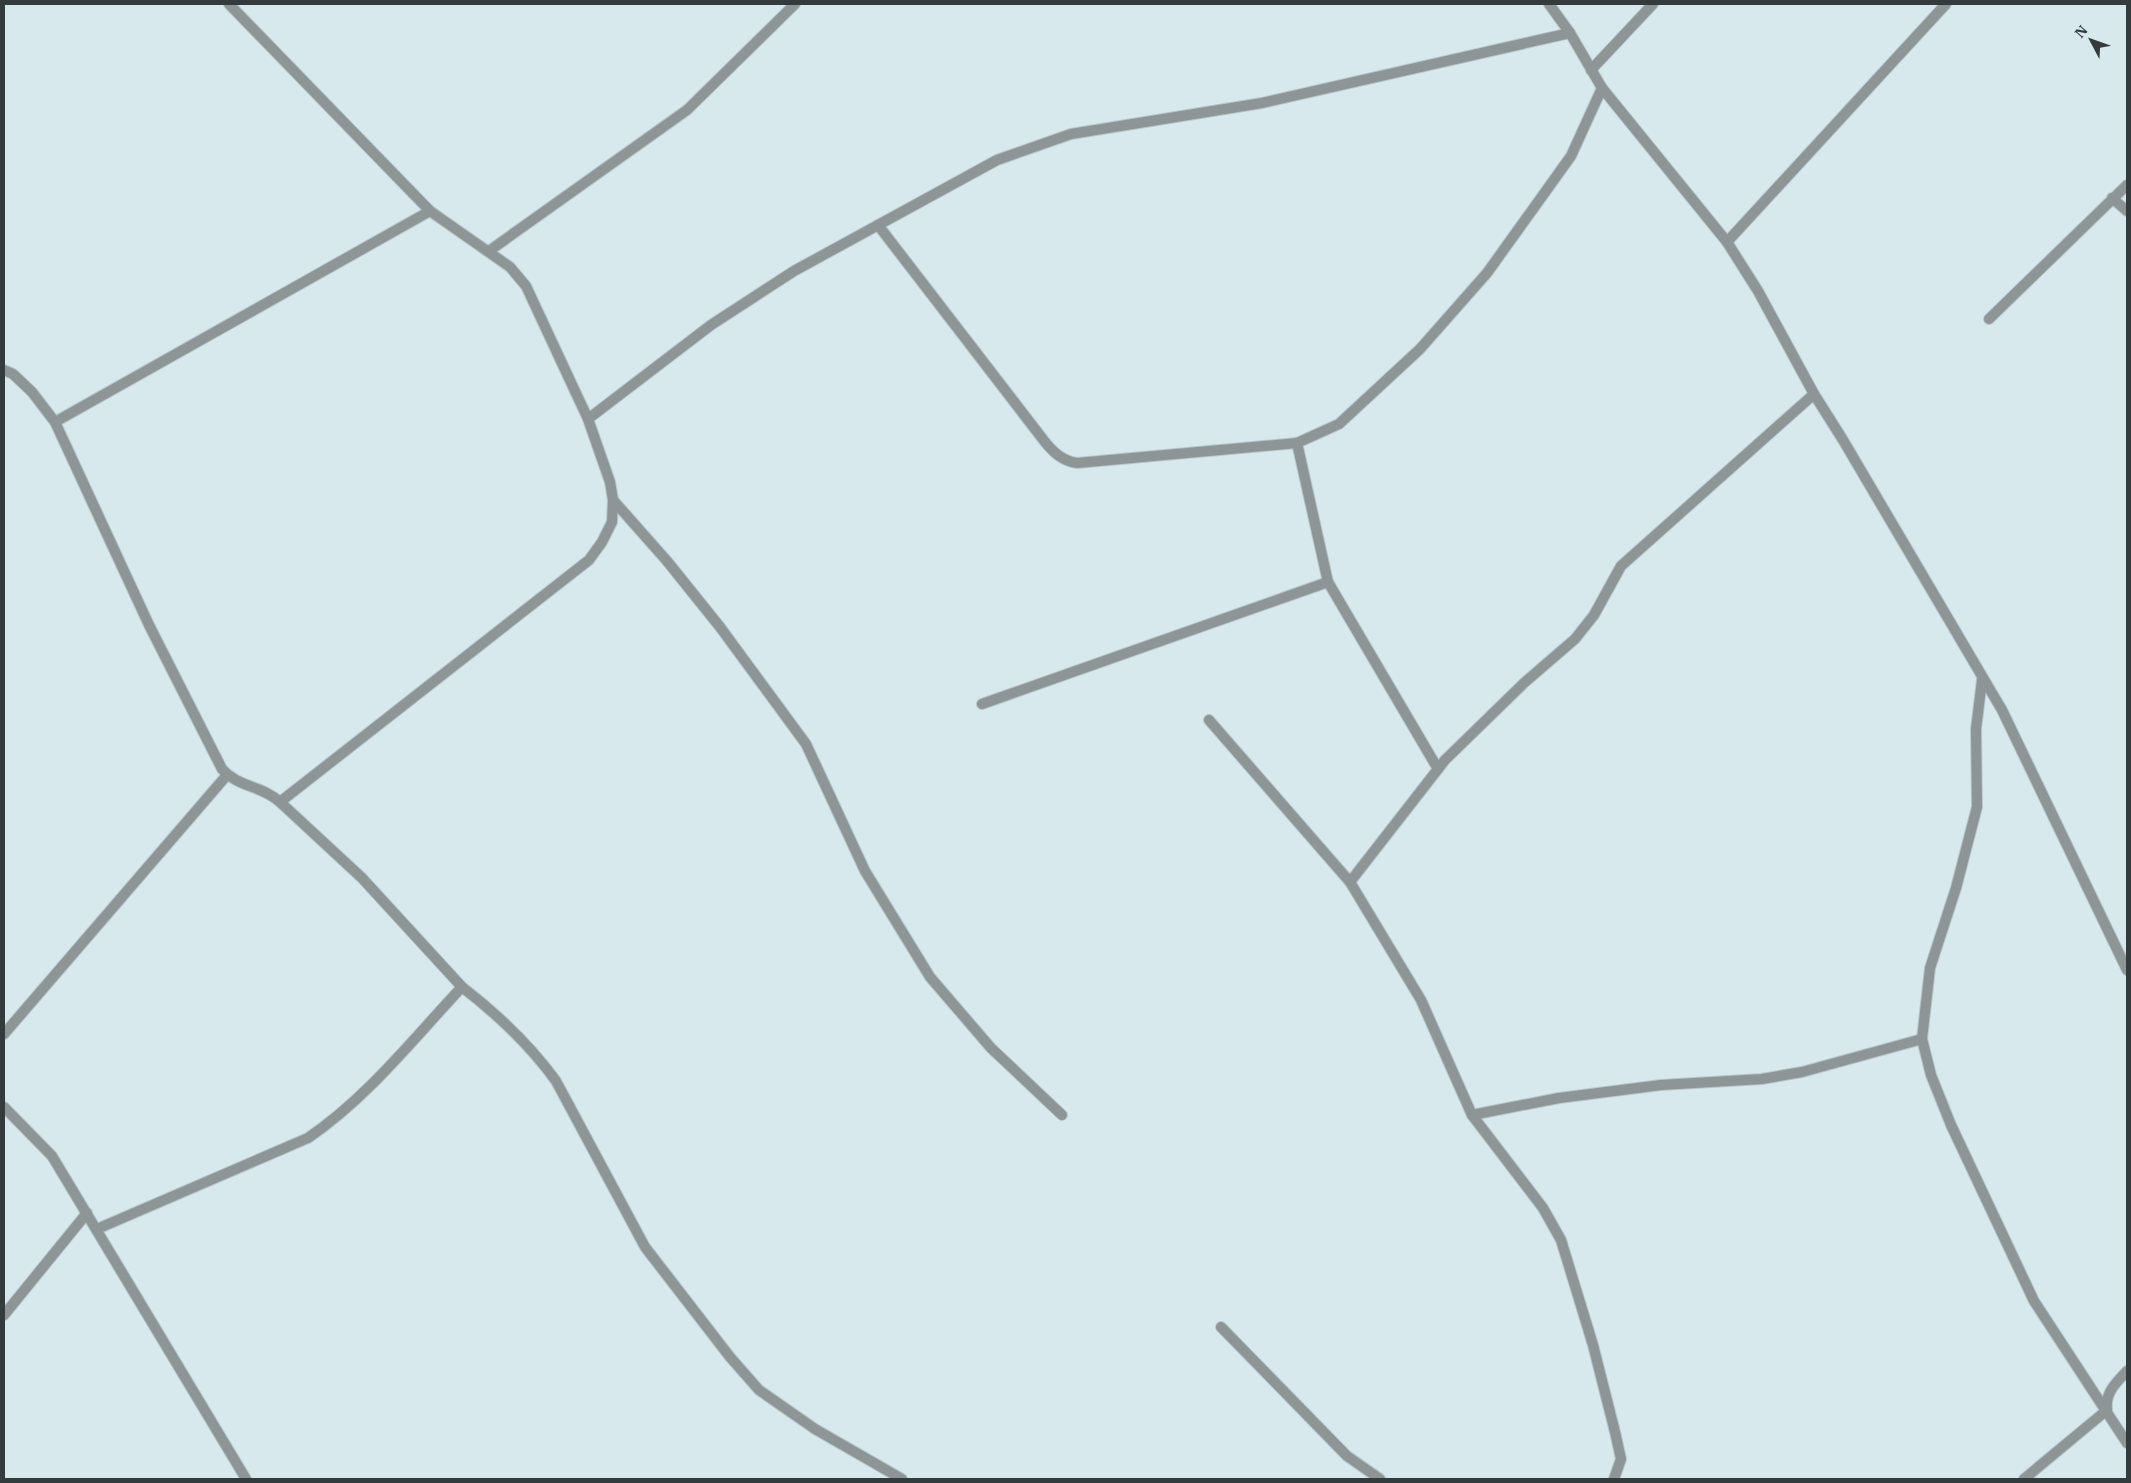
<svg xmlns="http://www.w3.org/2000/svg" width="2131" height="1483" viewBox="0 0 2131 1483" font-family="'IBM Plex Serif',serif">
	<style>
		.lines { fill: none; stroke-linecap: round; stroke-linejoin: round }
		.minor-casing { stroke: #b7c6cb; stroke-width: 12 }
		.minor { stroke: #8e9597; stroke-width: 10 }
	</style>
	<rect width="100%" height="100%" fill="#d8e9ee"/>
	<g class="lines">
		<g class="minor-casing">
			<g id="minor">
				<polyline points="229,4 430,211 510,267 526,286 588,419 610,482 613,500 612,522 602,542 589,560 280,802"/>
				<polyline points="1549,4 1570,33 1602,88 1727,242 1758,291 1814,394 1843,440 2002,710 2127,970"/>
				<polyline points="1591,70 1653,4"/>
				<polyline points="2112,198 2127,211"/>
				<path d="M 878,225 L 1045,442 C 1054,453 1063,461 1077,463 L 1297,443 L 1339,424 L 1420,349 L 1487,273 L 1571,156 L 1602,88"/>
				<polyline points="1727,242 1946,4"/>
				<polyline points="489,251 687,110 795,4"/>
				<polyline points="1989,319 2127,185"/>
				<path d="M 4,370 L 13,374 L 32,392 L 55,422 L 149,625 L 222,769 C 239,788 261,785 280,802 L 362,878 L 462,987 C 497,1014 530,1045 556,1081 L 645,1247 L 730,1357 L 759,1390 L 815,1429 L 902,1479"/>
				<polyline points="588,419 711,325 794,271 997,160 1071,134 1262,103 1570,33"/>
				<polyline points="55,422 430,211"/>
				<polyline points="1297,443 1328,582 1438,769"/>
				<polyline points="613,500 667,561 720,627 806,744 865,871 930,977 991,1048 1062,1115"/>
				<polyline points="1982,680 1976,729 1977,807 1956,888 1930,968 1922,1039 1931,1075 1951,1125 2034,1301 2127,1443"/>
				<polyline points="982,704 1328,582"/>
				<polyline points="1209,720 1350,882 1421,1000 1472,1115 1543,1208 1561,1240 1593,1345 1615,1432 1621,1459 1614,1479"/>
				<polyline points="1350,882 1445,760 1524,683 1575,639 1594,615 1621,566 1814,394"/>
				<polyline points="4,1034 227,775"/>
				<polyline points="4,1107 52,1156 246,1479"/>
				<polyline points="1472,1115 1559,1098 1661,1085 1762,1079 1802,1072 1922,1039"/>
				<path d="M 97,1229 L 308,1138 C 368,1097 413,1039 462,987"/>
				<polyline points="4,1315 87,1213"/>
				<polyline points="1221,1327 1347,1456 1380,1479"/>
				<path d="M 2107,1410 C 2105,1392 2116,1383 2127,1371"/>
				<polyline points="2024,1479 2107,1410"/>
			</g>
		</g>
		<use href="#minor" class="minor"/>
	</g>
	<rect width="2131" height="1483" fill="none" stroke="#343b3d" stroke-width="10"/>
	<g transform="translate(2091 40) rotate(311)" stroke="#d8e9ee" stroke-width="4" paint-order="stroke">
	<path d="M0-4L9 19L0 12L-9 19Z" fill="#343b3d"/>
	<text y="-8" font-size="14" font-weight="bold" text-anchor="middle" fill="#343b3d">N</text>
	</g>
</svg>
